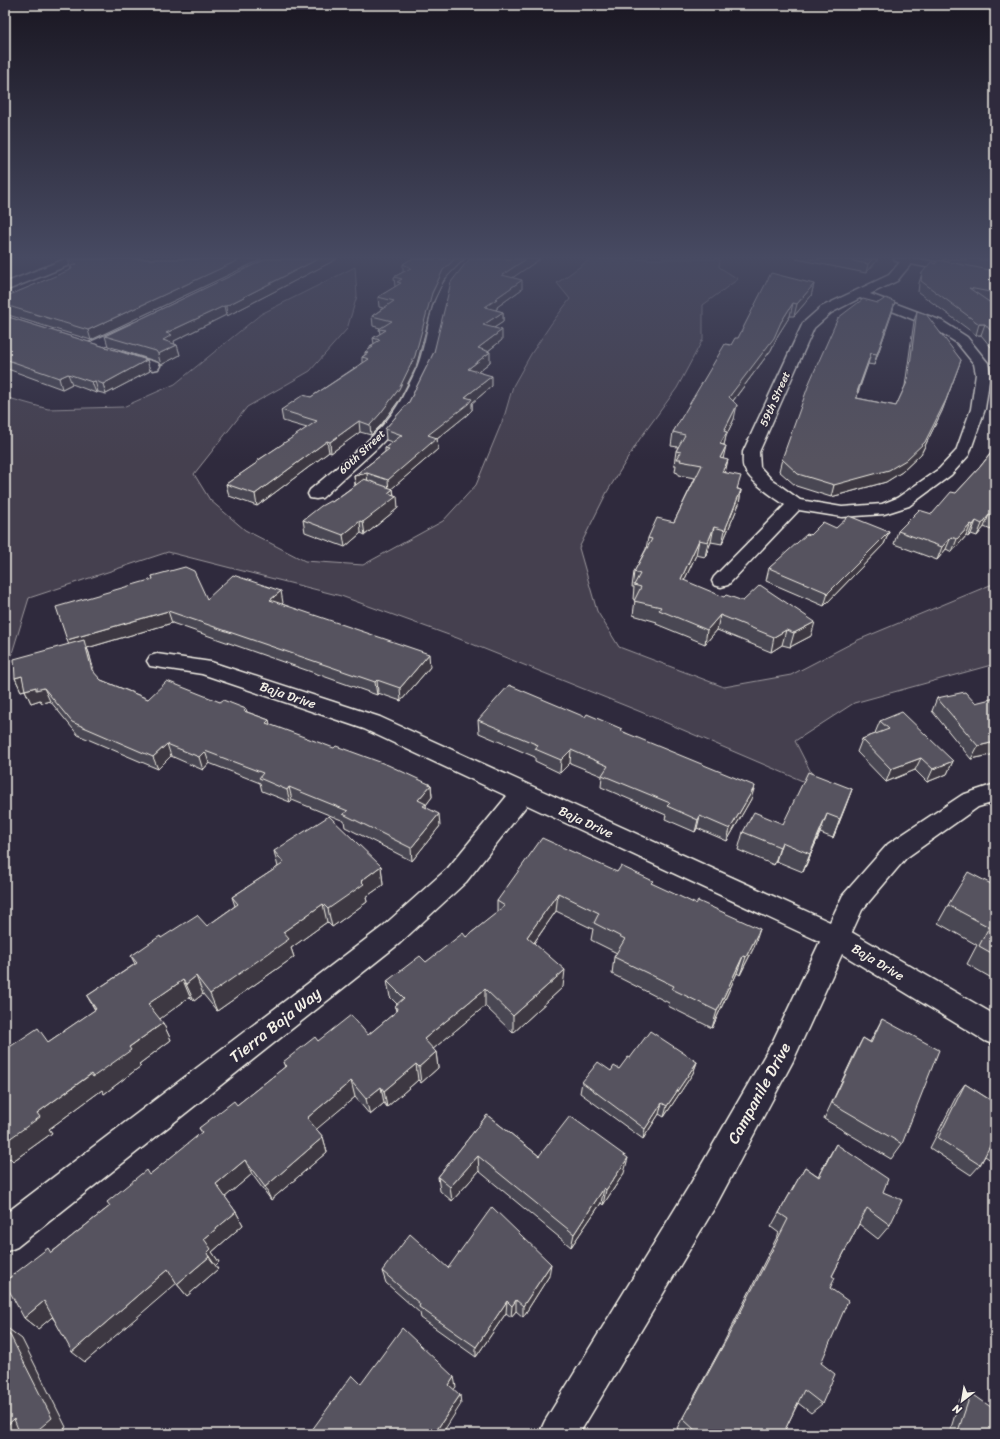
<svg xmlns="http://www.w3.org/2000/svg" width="1000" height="1439" viewBox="0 0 1000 1439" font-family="Sriracha,sans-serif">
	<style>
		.green { fill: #454050; stroke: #9c989c }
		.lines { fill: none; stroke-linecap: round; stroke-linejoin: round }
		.street-casing { stroke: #f4f1e8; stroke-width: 3 }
		.secondary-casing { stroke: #f4f1e8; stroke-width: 3 }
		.primary-casing { stroke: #f4f1e8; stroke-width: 3 }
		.street { fill: #2f2a3d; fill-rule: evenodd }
		.secondary { fill: #2f2a3d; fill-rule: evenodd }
		.primary { fill: #2f2a3d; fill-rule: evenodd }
		.wall { fill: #4a4752; stroke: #f4f1e8 }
		.shaded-wall { fill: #3c3942; stroke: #f4f1e8 }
		.building { fill: #56525f; stroke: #f4f1e8 }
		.labels { text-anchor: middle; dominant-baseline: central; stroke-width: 3.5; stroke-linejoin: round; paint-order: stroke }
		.far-street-label { font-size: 11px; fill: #f4f1e8; stroke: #2f2a3d }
		.street-label { font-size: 13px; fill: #f4f1e8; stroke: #2f2a3d }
		.near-street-label { font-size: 16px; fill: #f4f1e8; stroke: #2f2a3d }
	</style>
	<rect width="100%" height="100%" fill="#2f2a3d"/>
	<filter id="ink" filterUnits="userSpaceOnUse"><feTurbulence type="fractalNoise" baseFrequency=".025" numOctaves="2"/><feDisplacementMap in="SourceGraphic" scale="8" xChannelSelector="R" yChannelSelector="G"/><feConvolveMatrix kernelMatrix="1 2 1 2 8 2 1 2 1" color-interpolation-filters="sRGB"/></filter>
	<g filter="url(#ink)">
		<polygon class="green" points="593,259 720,259 719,267 738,279 703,305 703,339 677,388 639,440 607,492 579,548 597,611 619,647 724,687 791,675 858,640 995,583 995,664 854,703 795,741 819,788 641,712 457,638 341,596 168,552 29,598 5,676 5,397 48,409 123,407 175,384 261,314 355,267 357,296 347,329 310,371 247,407 194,474 210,500 245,530 305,561 363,565 443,521 476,485 504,417 513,386 531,354 551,324 570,299 557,283 589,260"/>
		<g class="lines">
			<g class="street-casing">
				<g id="street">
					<path d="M 466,259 L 479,259 L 464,272 L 450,291 L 446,303 L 433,362 L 409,412 L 398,426 L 378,447 L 322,498 L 316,499 L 310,498 L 308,494 L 310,490 C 341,463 380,437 401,400 C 408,386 417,371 421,356 C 433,315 429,288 466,259 Z"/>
					<path d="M 894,259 L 919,259 L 995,273 L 995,281 L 911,264 L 897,281 L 870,294 L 942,321 L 967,337 L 988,363 L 990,374 L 985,409 L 969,455 L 951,475 L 909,506 L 884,514 L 842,517 L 799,510 L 728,585 L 721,587 L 714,585 L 712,581 L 714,577 L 785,505 C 774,497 749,481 744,468 C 742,464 743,457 743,452 L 803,323 L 821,307 L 889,275 L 900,262 L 896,261 ZM 860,298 L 932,327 L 957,343 L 974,364 L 976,374 L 971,409 L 956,451 L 939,469 L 897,498 L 882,504 L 842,507 L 800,500 L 771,479 L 760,467 L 759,452 L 814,328 L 831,313 Z"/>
					<polygon points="133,323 138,324 140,327 138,330 96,350 86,350 84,347 86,344"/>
					<polygon points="120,352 158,363 160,366 158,369 153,370 115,359 113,356 115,353"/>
					<polygon points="157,654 211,662 380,717 830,922 843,895 888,844 962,795 995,784 995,802 978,807 906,858 862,910 846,945 836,949 527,805 466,882 400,943 17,1247 5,1252 5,1214 382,927 448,868 507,796 364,729 202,674 150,666 147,661 150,656"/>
				</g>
			</g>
			<g class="secondary-casing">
				<polygon id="secondary" points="836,925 846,929 995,1015 995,1045 985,1041 842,954 793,1061 715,1207 579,1434 539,1434 545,1421 691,1183 773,1041 826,929"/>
			</g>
			<g class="primary-casing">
				<polygon id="primary" points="65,259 81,259 79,261 5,291 5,283"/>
			</g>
			<use href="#street" class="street"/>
			<use href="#secondary" class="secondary"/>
			<use href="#primary" class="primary"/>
		</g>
		<g class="wall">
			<polygon points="68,259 262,259 91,340 5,314 5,297 71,270"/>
			<polygon points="266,259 337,259 227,316 226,315 174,341 174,344 177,345 180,355 161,365 158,362 108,346 105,336"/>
			<polygon points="411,259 464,259 444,280 433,303 416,367 400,399 381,425 371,435 360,432 331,453 329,452 257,506 229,496 226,484 257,463 257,461 307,428 283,421 281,410 311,397 362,363 362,357 365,355 365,352 370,349 370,346 374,344 373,338 380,334 379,329 380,328 373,326 372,316 383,308 379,307 378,297 395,287 394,277 403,272 403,264"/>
			<polygon points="470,259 540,259 513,277 522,289 497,307 497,309 496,310 503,312 503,322 494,328 502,340 488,351 490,362 478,372 492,386 472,403 472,410 468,414 437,439 438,449 392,488 393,489 394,495 398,508 365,535 361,533 345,547 305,532 303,520 332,502 355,485 354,476 385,452 385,448 392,442 386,440 385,429 409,402 434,352"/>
			<polygon points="796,259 878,259 866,273"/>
			<polygon points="943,259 995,259 995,305 992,304 995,306 995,350 990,346 981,335 976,335 918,292 919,283 922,273 935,264 943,261"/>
			<polygon points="814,284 811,296 794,316 790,316 778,335 771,350 733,401 734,419 726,436 724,445 723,459 726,473 738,489 741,490 739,504 722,544 711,542 705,557 696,555 684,581 811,636 790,647 782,645 771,652 717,630 705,644 656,624 657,622 633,615 635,600 633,599 634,587 632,587 634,572 646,549 648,538 674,522 695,478 678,475 678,473 675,472 676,465 674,465 676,451 678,447 671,446 673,432 731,345 738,338"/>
			<polygon points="895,302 892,313 874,365 868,364 858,393 857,398 896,406 905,386 914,321 917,311 961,360 942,411 921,454 902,472 886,482 831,497 796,486 779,471 782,459 878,303"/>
			<polygon points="5,316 147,360 150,371 106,394 98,392 96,393 72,384 62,389 5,368"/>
			<polygon points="995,443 995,525 991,530 984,527 977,536 971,534 968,537 966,536 952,552 946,549 937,560 894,544 898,531 932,514 956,493 980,467 993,450 992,450"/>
			<polygon points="836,528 889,532 884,544 824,606 766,581 769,568 810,535"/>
			<polygon points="152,576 207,599 283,603 282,604 430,667 401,701 378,693 377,695 172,623 87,648 89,653 94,673 101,680 148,699 220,702 246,709 247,712 269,720 270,725 431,785 432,797 426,805 426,808 440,826 412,861 345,827 344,821 292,800 290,802 262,791 260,783 209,763 203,770 171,756 158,769 78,735 50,701 42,703 40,700 31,703 25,690 21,691 15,678 69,645 153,579"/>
			<polygon points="937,698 975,703 995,754 971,759 932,711"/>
			<polygon points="585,717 622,731 751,799 727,841 697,828 695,832 665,819 666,815 601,787 602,776 570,763 560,773 535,761 535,757 479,733 478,720"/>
			<polygon points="880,721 953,761 947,774 927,782 915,770 886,782 857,752 862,739 876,734 875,733"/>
			<polygon points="852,789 833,838 820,833 803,872 776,861 774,865 738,850 743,832 783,824"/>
			<polygon points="274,851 381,866 383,885 366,897 367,902 332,927 327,922 291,948 294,957 217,1011 203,994 194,1001 190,997 159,1019 163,1023 171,1040 139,1064 141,1066 104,1094 102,1090 49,1129 52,1133 13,1161 10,1158 5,1162 5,1050 48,1042 95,1010 87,996 135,964 131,956 161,938 207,926 235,906 232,897 278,867"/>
			<polygon points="617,872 652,884 754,947 740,975 737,973 712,1028 668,1006 669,1003 612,974 614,957 617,953 591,940 593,929 556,911 534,943 563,987 513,1033 485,1006 433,1049 436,1052 438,1068 421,1083 418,1080 387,1107 384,1103 370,1115 355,1097 316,1129 323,1137 327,1152 271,1200 252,1174 225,1197 236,1212 243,1225 212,1252 219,1262 215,1266 218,1269 187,1296 176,1283 85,1362 52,1317 38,1329 24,1318 52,1252 202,1133 199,1128 237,1105 285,1067 283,1062 318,1041 368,1035 396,1012 395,1006 397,1004 390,997 387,981 426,962 466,937 497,913 497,901"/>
			<polygon points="995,885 995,980 967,964 977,945 938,923 948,905 994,886"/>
			<polygon points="882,1019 902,1144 891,1159 824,1119 854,1055 863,1038 870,1042"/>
			<polygon points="630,1058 697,1062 693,1073 664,1117 659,1114 643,1139 580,1093 582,1082 611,1071 619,1069"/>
			<polygon points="965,1084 995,1103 995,1163 985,1156 980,1165 971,1175 930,1148 957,1095"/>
			<polygon points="487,1115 539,1156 624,1173 603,1205 601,1203 571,1247 479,1171 452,1201 440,1191 438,1177"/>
			<polygon points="836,1144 883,1192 890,1225 878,1239 859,1224 832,1276 821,1363 822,1404 811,1413 798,1403 783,1434 683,1434 677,1428 723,1344 779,1233 771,1227 805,1167 818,1176"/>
			<polygon points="448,1268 549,1276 523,1317 516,1311 511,1317 506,1313 476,1357 421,1318 420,1313 386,1283 382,1271"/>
			<polygon points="971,1393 995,1434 949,1434 960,1399"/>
		</g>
		<g class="shaded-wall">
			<polygon points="241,259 262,259 91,340 88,330"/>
			<polygon points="318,259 337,259 227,316 226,306"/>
			<polygon points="455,259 464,259 444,280 433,303 416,367 400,399 381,425 371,435 370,425 432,293 443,270"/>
			<polygon points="526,259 540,259 502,285 502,275"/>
			<polygon points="873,259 877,259 876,262 866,273 868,264"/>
			<polygon points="522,280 522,289 497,307 497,309 485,317 485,307 495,299"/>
			<polygon points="814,284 811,296 794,316 797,304"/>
			<polygon points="895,302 892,313 874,365 877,354"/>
			<polygon points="793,303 790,316 778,335 771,350 726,410 729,397 781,322"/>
			<polygon points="224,306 226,315 174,341 175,345 163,340 166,333"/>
			<polygon points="503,312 503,322 483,335 483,325"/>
			<polygon points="979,324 985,324 981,335 976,335"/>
			<polygon points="502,330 502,340 479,358 478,348"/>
			<polygon points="177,345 180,355 161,365 158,354"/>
			<polygon points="490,352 490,362 468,380 468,369"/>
			<polygon points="871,353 868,364 853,404 857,392"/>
			<polygon points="147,360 150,371 106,394 103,384"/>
			<polygon points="961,360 942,411 921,454 902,472 886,482 831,497 834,485"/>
			<polygon points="68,374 72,384 62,389 59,378"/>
			<polygon points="492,376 492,386 472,403 472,410 468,414 437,439 438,449 389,491 388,480 428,435 465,397"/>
			<polygon points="95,381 98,392 96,393 92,382"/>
			<polygon points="737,405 734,419 726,436 724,445 720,444 724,431"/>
			<polygon points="359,421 360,432 331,453 330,442"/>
			<polygon points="327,441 329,452 257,506 255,494"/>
			<polygon points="726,446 723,459 720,458"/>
			<polygon points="728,460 725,473 722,472"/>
			<polygon points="367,473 368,484 356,487 354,476"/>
			<polygon points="393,489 394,498 397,496 398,508 365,535 363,522 388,493"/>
			<polygon points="741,490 739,504 722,544 725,530"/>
			<polygon points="989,515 984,527 977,536 982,524"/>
			<polygon points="360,521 361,533 345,547 343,535"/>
			<polygon points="976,521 971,534 968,537 973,525"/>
			<polygon points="995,521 995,525 991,530"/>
			<polygon points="971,524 966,536 952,552 957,539"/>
			<polygon points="714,527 711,542 705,557 708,542"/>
			<polygon points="889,532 884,544 824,606 828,593"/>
			<polygon points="951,537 946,549 937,560 942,547"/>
			<polygon points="699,540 696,555 678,594 681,579"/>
			<polygon points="281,591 283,603 273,613 270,600"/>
			<polygon points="168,611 172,623 87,648 89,653 97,683 72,653 67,640"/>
			<polygon points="720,615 717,630 705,644 707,630"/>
			<polygon points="815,622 811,636 790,647 794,633"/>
			<polygon points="786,630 782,645 771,652 774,637"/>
			<polygon points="429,654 430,667 401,701 400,688"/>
			<polygon points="22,676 28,689 21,691 15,678"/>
			<polygon points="377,680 378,693 377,695 375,682"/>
			<polygon points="36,687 44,688 50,701 42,703 40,700 31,703 25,690"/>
			<polygon points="269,720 272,733 266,723"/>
			<polygon points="995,742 995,754 971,759 978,746"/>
			<polygon points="167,744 171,756 158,769 153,757"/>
			<polygon points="571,750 570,763 560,773 561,760"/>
			<polygon points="205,751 209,763 203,770 199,757"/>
			<polygon points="921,758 915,770 886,782 891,769"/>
			<polygon points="953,761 947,774 927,782 933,769"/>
			<polygon points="431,785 432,797 426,805 427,816 418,800"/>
			<polygon points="755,786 751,799 727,841 730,829"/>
			<polygon points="289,787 292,800 290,802 287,790"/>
			<polygon points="852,789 845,808 833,838 840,819"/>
			<polygon points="439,814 440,826 412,861 411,848"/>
			<polygon points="827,814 820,833 803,872 810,854"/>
			<polygon points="700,816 697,828 695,832 698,820"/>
			<polygon points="782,842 776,861 774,865 780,847"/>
			<polygon points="381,866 383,885 366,897 367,902 332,927 328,909 361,881"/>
			<polygon points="558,893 556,911 526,954 527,937"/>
			<polygon points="323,904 327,922 291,948 294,957 217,1011 210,994 283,932"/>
			<polygon points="760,929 754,947 740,975 746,957"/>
			<polygon points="743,956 737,973 712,1028 717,1011"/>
			<polygon points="565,970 563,987 513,1033 513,1016"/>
			<polygon points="196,976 203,994 194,1001 186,984"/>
			<polygon points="183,980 190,997 157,1021 148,1004"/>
			<polygon points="485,989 485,1006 426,1055 424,1039"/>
			<polygon points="163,1023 171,1040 139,1064 141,1066 104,1094 102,1090 49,1129 52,1133 13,1161 10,1158 5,1162 5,1142 37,1113"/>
			<polygon points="436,1052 438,1068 421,1083 419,1067"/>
			<polygon points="697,1062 693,1073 664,1117 667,1106"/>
			<polygon points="416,1064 418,1080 387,1107 384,1091"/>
			<polygon points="351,1081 355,1097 312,1133 307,1118"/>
			<polygon points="381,1087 384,1103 370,1115 366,1099"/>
			<polygon points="662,1103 659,1114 643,1139 645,1129"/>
			<polygon points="323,1137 327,1152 271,1200 265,1187"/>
			<polygon points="478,1156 479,1171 452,1201 450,1187"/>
			<polygon points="628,1158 624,1173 603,1205 606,1190"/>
			<polygon points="245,1160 252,1174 224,1198 216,1184"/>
			<polygon points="604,1188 601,1203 571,1247 574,1234"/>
			<polygon points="236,1212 243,1225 212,1252 219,1262 215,1266 207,1253 204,1239"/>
			<polygon points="209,1257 218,1269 187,1296 177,1284"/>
			<polygon points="551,1264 549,1276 523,1317 523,1306"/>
			<polygon points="168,1269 178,1282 85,1362 72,1352"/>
			<polygon points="516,1300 516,1311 511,1317 512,1306"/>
			<polygon points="44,1301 57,1313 38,1329 24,1318"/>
			<polygon points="507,1301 506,1313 476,1357 476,1347"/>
			<polygon points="6,1327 22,1339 66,1427 58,1434 33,1434"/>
			<polygon points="454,1377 456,1387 450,1394 449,1385"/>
			<polygon points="460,1395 461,1404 442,1434 434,1434"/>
			<polygon points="14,1419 23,1434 5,1434 5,1427"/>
		</g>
		<g class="building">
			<polygon points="68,259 241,259 88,330 5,305 5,297 72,269 71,266 77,264 69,261"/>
			<polygon points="266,259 318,259 226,306 224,306 166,333 172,335 163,340 177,345 158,354 156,351 105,336"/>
			<polygon points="411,259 455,259 443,270 432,293 415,356 399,389 380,414 370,425 359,421 330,442 327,441 255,494 226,484 258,462 257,461 317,421 281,410 303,395 311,397 369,359 362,357 368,353 365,352 373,347 370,346 380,340 373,338 386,330 379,329 392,321 372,316 394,301 378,297 401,283 397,282 402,279 394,277 411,268 403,264"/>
			<polygon points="470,259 526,259 502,275 522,280 495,299 497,299 485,307 503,312 483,325 502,330 478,348 490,352 468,369 492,376 465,397 472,399 468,404 428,435 437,438 388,480 367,473 354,476 389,449 385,448 402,435 385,429 409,402 434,352 451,282 465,264"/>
			<polygon points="843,259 873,259 868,264"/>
			<polygon points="986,259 995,259 995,261"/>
			<polygon points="938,260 995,271 995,293 969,288 995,306 995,336 985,324 979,324 921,281 922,273 931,262 935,264"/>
			<polygon points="771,273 814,284 797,304 793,303 781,322 774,338 729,397 737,405 724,431 727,432 720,444 726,446 720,458 728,460 722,472 741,476 737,489 741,490 725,530 714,527 708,542 699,540 681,579 724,597 726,595 743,601 760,585 815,622 794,633 786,630 774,637 720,615 707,630 659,610 661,607 634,601 641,587 634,585 640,574 634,572 652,539 648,538 657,518 674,522 702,465 680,461 681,459 677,459 681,452 676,451 685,435 673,432 725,344 731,345 735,338 738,338"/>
			<polygon points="886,298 895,302 877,354 871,353 857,392 858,393 856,398 896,406 908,380 917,311 926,314 961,360 946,400 925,442 906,460 889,470 834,485 798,474 782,459 810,381 838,318 863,299 878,303"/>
			<polygon points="5,316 147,360 103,384 95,381 92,382 68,374 59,378 5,359"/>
			<polygon points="995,448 995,517 989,515 982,524 976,521 973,525 971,524 957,539 951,537 942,547 898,531 919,510 932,514 951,492 956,493 980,467"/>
			<polygon points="364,479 393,489 388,493 397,496 363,522 360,521 343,535 303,520 321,506 330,501 332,502"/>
			<polygon points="849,516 889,532 828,593 769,568 807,534 810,535 823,522 836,528"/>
			<polygon points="185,567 194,571 207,599 233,575 281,591 270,600 429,654 400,688 377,680 375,682 168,611 67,640 56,607 153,579 152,576"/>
			<polygon points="84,640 92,670 101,680 148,699 167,681 220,702 223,700 246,709 244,711 269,720 266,723 334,748 336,746 388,765 431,785 418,800 426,804 423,806 439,814 411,848 343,814 348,811 289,787 287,790 259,778 263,773 205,751 199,757 167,744 153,757 72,722 44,688 36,690 36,687 25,690 22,676 15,678 14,659"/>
			<polygon points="509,685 585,717 587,714 622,729 621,731 755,786 730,829 700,816 698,820 667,806 670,803 602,775 608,766 571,750 561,760 535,749 538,745 478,720"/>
			<polygon points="965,692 975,703 995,698 995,742 978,746 937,698"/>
			<polygon points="902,712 953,761 933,769 921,758 891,769 862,739 889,729 880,721"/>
			<polygon points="808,772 852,789 840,819 827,814 810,854 782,842 780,847 743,832 754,812 783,824"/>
			<polygon points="329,816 381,866 361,881 364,884 328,909 323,904 283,932 289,939 210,994 196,976 186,984 183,980 148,1004 163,1023 129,1047 131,1050 93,1077 91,1074 37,1113 40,1117 5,1142 5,1050 38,1028 48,1042 96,1009 87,996 137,963 131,956 160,936 161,938 197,915 207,926 238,904 232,897 284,863 274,851"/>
			<polygon points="542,838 617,872 621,866 653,881 651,883 696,904 698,901 760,929 746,957 743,956 717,1011 672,989 674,986 614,957 625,939 594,923 599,913 558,893 527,937 565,970 513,1016 485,989 424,1039 436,1052 419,1067 416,1064 384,1091 381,1087 366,1099 351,1081 307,1118 323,1137 265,1187 245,1160 216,1184 236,1212 204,1239 211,1249 207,1253 209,1257 177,1284 168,1269 72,1352 44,1301 24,1318 5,1283 5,1281 48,1248 51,1253 110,1206 107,1202 146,1170 149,1175 202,1132 199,1128 234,1101 237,1105 286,1066 283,1062 315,1037 318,1041 351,1015 368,1035 398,1010 395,1006 404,998 387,981 420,956 426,962 463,933 466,937 505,906 497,901"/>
			<polygon points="968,872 995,886 995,885 995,955 979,946 989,927 948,905"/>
			<polygon points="882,1019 939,1050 902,1144 832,1103 863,1038 871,1043"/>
			<polygon points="650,1031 697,1062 667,1106 662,1103 645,1129 582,1082 598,1062 611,1071 614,1066 619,1069 628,1057 630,1058"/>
			<polygon points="965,1084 995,1103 995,1146 991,1144 980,1165 938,1138"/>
			<polygon points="487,1115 539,1156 570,1116 628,1158 606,1190 604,1188 574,1234 478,1156 450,1187 438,1177"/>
			<polygon points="836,1144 888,1179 883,1192 902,1200 890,1225 867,1208 832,1276 835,1278 830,1288 848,1301 821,1363 835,1374 822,1404 804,1390 783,1434 694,1434 696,1431 683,1419 730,1333 788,1219 779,1213 805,1167 819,1177"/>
			<polygon points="492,1207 551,1264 523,1306 516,1300 512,1306 507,1301 476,1347 419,1307 420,1304 382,1271 410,1234 448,1268"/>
			<polygon points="6,1327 52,1418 33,1434 20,1434 14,1419 5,1427 5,1328"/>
			<polygon points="402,1328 454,1377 449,1385 460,1395 434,1434 309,1434 352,1375 361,1384"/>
			<polygon points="971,1393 995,1410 995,1434 957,1434"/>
		</g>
	</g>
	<linearGradient id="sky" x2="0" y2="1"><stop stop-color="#1a1722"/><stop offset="0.56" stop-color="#474a62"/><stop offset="1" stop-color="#474a62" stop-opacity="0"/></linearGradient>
	<rect width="1000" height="460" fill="url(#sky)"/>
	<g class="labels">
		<g class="far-street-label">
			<text transform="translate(775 399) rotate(-66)">59th Street</text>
			<text transform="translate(362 452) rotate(-43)">60th Street</text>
		</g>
		<g class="street-label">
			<text transform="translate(288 695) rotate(19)">Baja Drive</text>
			<text transform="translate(586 822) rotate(25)">Baja Drive</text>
			<text transform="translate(878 962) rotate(31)">Baja Drive</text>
		</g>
		<g class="near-street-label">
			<text transform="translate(275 1025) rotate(-38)">Tierra Baja Way</text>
			<text transform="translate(759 1093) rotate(-61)">Campanile Drive</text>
		</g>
	</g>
	<rect width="1000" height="1439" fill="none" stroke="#2f2a3d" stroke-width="20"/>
	<rect x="10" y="10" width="980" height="1419" fill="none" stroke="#f4f1e8" stroke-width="1.5" filter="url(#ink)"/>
	<g transform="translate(962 1401) rotate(211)" stroke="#2f2a3d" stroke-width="3" paint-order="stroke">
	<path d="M0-3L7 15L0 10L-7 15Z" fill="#f4f1e8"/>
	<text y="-6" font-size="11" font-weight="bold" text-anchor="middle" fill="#f4f1e8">N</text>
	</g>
</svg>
